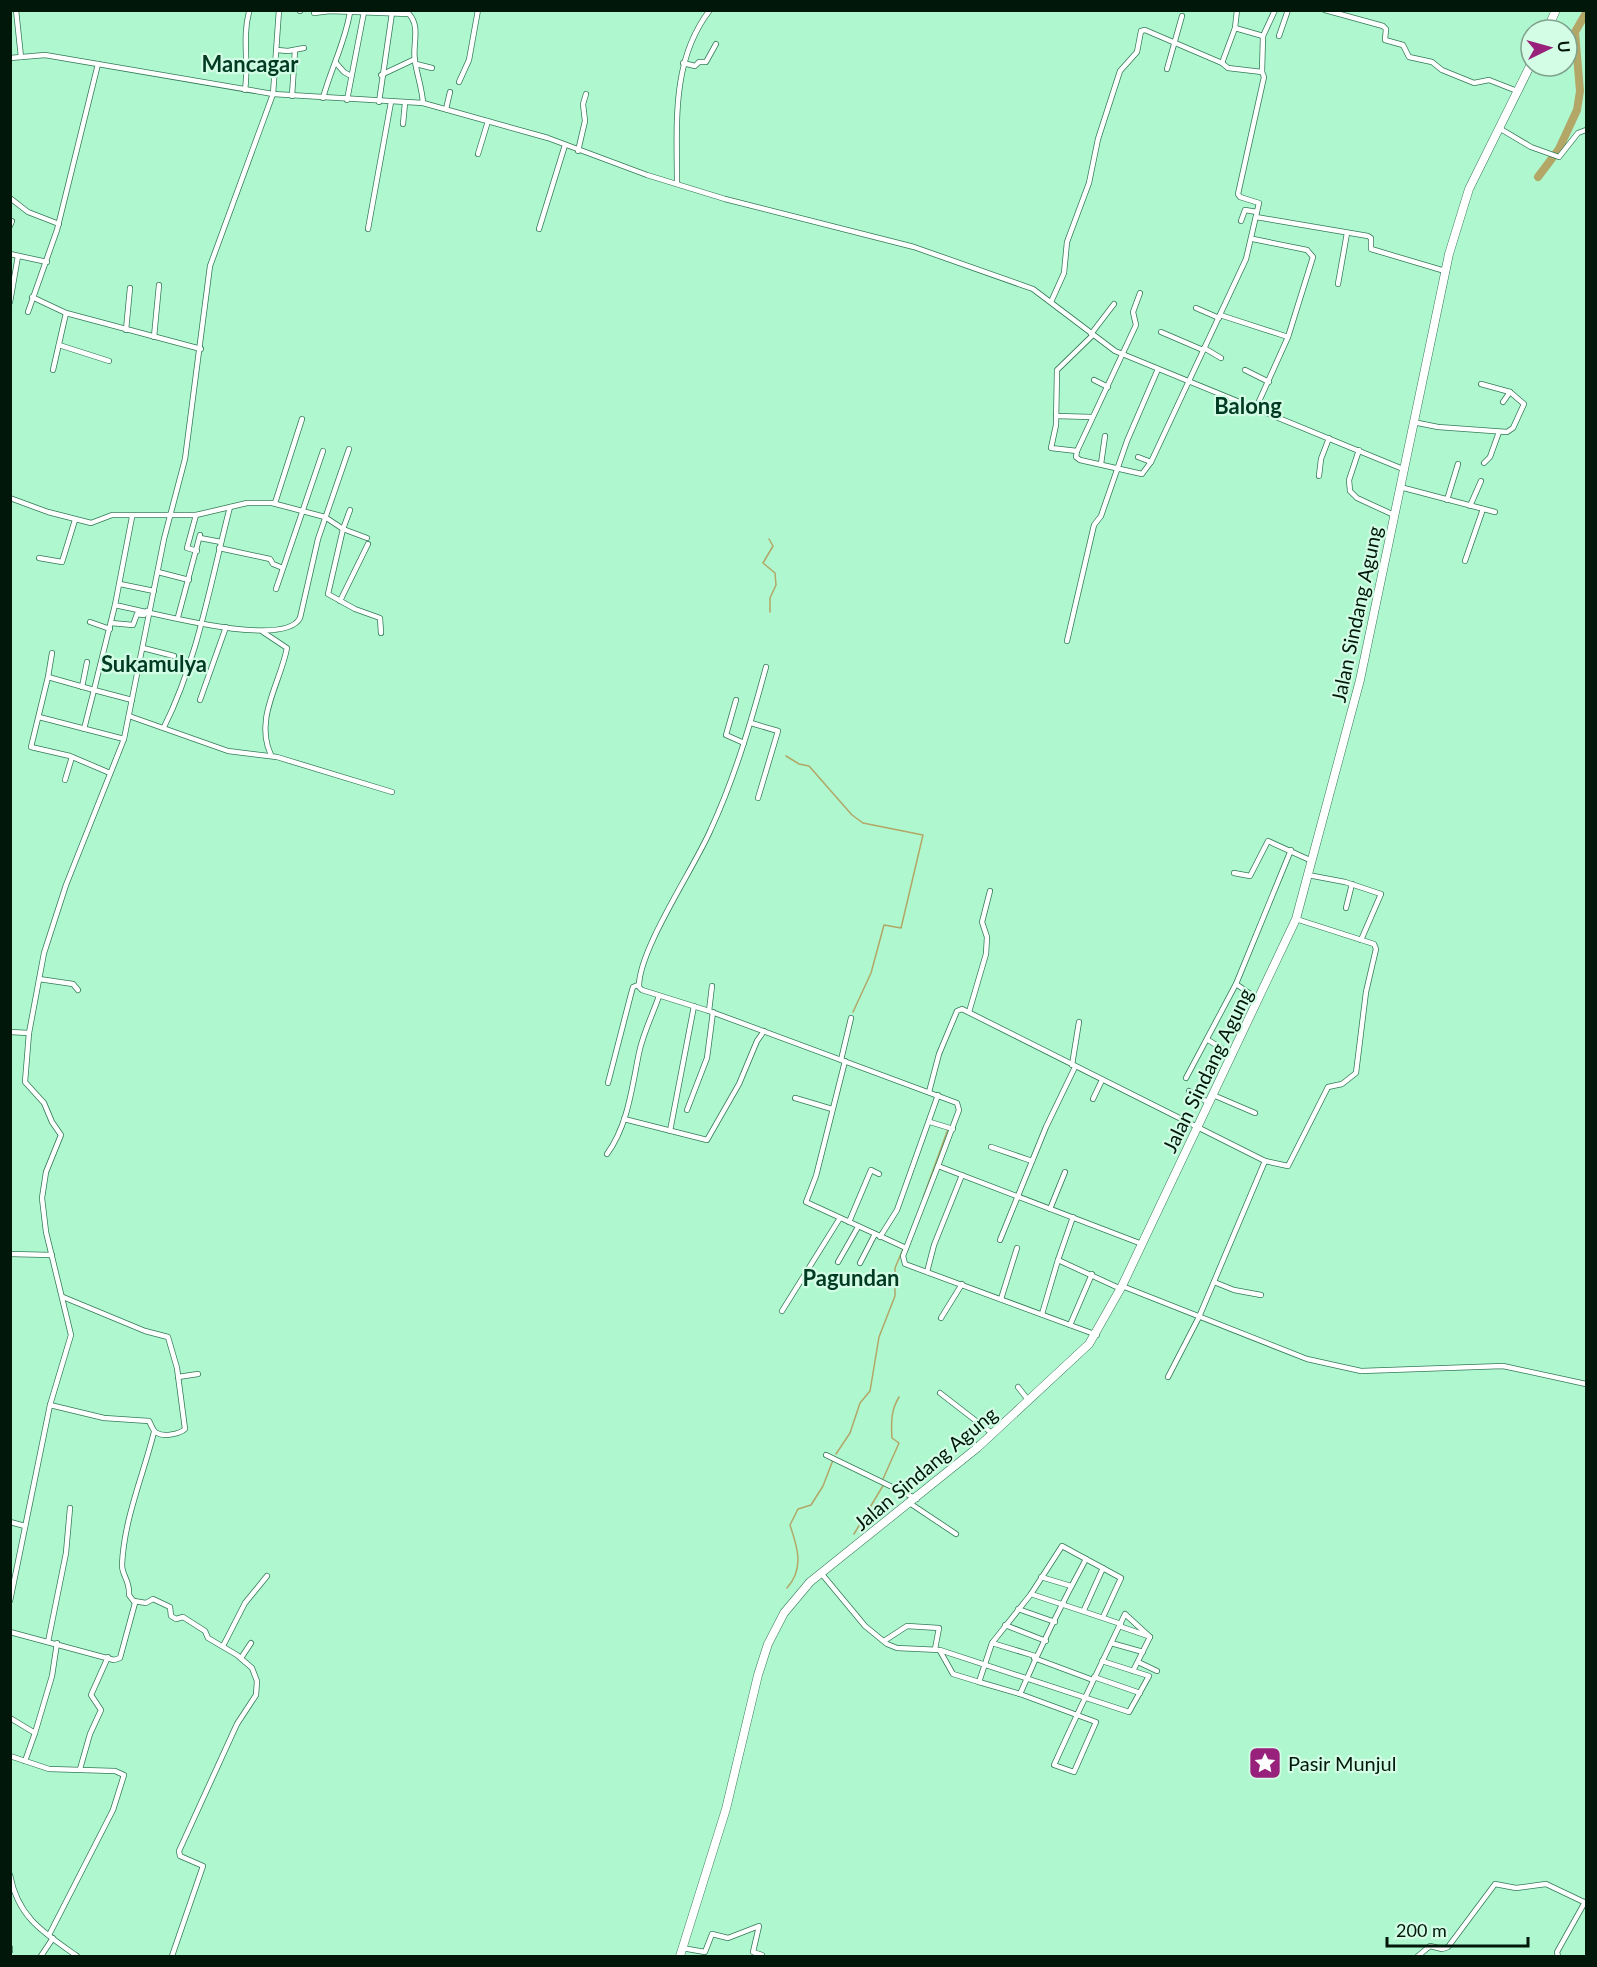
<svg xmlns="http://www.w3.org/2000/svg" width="1597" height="1967" viewBox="0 0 1597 1967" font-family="Lato,sans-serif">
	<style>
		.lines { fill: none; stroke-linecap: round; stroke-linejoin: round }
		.stream { stroke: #b2a767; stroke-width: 1.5 }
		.river { stroke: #b2a767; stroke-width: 8 }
		.minor-casing { stroke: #337a57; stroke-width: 6 }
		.primary-casing { stroke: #337a57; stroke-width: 9 }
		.minor { stroke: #fff; stroke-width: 4.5 }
		.primary { stroke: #fff; stroke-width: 8 }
		.labels { text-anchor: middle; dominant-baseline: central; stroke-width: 4.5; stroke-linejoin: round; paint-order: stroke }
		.street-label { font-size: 20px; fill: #00170a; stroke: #d3fde5 }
		.poi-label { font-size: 20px; fill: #00170a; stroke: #d3fde5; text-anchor: start }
		.quarter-label { font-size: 22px; font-weight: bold; fill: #003a23; stroke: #d3fde5 }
	</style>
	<rect width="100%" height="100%" fill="#aff7cf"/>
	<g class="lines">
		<g class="stream">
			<polyline points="769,539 773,546 763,563 775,573 776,585 770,598 770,612"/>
			<polyline points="786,756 799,764 809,766 852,815 863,823 923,835 901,928 884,925 871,973 853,1012"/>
			<polyline points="923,1198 948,1129"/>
			<polyline points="836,1454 850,1433 860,1403 870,1391 879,1337 895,1296 895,1268 903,1249"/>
			<path d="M 883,1479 L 899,1443 L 892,1438 C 891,1422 891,1410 899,1397"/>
			<polyline points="854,1534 884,1484"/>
			<path d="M 787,1588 C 805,1568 797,1546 790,1525 L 798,1509 L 811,1505 L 823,1486 L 833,1460"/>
		</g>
		<polyline class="river" points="1538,177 1559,149 1577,110 1580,91 1575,32 1586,13"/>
		<g class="minor-casing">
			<g id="minor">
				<polyline points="16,10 21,57"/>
				<polyline points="300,10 300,11"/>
				<polyline points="1325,10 1383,26 1386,29 1385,40 1403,45 1409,57 1432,62 1442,70 1474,83 1489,80 1517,91"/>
				<path d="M 314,13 L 330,11 L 409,14 C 421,27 412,45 415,61 C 417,75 422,88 423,103"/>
				<polyline points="1235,28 1237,10"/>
				<polyline points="1279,36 1288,10"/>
				<polyline points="277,50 288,51 304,48"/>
				<polyline points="10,58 45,55 273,94 423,103 548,138 647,175 725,199 914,247 1033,289 1115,351 1403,469"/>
				<polyline points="336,63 344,72 351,76"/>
				<polyline points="683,63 695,66 699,62 706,62 716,44"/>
				<polyline points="416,64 432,68"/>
				<polyline points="1167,69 1182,16"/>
				<polyline points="1262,72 1263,36"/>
				<polyline points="381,75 415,59"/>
				<polyline points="459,82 469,60 478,10"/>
				<path d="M 245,90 C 249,64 242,38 249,12"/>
				<polyline points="292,96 295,50"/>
				<path d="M 323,98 C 331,68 345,43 350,12"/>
				<polyline points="347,100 364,12"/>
				<polyline points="379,102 392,13"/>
				<polyline points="446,109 450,92"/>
				<polyline points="403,124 405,103"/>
				<polyline points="1499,128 1531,147 1559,157 1578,133 1586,130"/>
				<polyline points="578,151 585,121 583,104 586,94"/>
				<polyline points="478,154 488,121"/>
				<path d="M 677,184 C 677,124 671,60 710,10"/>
				<polyline points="10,198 28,212 59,224"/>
				<polyline points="1256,217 1368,236 1371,238 1371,249 1445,271"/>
				<polyline points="1241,221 1245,210 1257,212"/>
				<polyline points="10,226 12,221"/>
				<polyline points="368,229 391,102"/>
				<polyline points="539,229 565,145"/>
				<polyline points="1253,239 1307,250 1313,257 1288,337 1256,408"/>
				<polyline points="10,254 47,262"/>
				<polyline points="1338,284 1347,233"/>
				<polyline points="32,297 66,313 201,349"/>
				<polyline points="10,302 18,256"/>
				<polyline points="1051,302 1064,273 1067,242 1089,183 1098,139 1120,71 1137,52 1141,31 1145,30 1222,63 1235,28 1263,36 1275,10"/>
				<polyline points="1196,308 1219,318"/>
				<polyline points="28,312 57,230 98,64"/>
				<polyline points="1220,315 1288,337"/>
				<polyline points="126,330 130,288"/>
				<polyline points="1161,332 1203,350"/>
				<polyline points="1091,334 1114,304"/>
				<polyline points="1093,335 1057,370 1056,425 1051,448 1077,451 1136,325 1133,312 1140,293"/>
				<polyline points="154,337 159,285"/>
				<polyline points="59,345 109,361"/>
				<polyline points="1204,348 1221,358"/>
				<polyline points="53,370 66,313"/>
				<polyline points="1245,370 1269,382"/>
				<polyline points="1094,380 1108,387"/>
				<polyline points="1481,384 1510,392 1503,402"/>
				<polyline points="1056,416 1092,417"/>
				<polyline points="1413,422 1438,427 1507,432 1513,428 1524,404 1510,392"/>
				<polyline points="1359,450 1349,480 1350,491 1357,498 1394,515"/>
				<polyline points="1077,451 1076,457 1080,460 1142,474 1151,462 1246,259 1259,203 1240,197 1238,194 1264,77 1262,72 1228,68 1222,63"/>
				<polyline points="1138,457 1151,462"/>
				<polyline points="1484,463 1490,457 1499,432"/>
				<polyline points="1101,464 1105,436"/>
				<polyline points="1319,476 1321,459 1329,438"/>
				<polyline points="1400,487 1495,512"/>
				<polyline points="10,498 48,512 91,523 112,515 196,515 247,503 272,503 325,517 343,529 328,594 355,609 380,618 381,633"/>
				<polyline points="1447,500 1458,464"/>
				<polyline points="275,503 302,419"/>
				<polyline points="1470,506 1481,481"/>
				<polyline points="350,510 343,529 367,538"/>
				<polyline points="196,515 187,548 197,551"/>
				<path d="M 132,517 L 115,605 C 146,611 284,650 300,618 L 318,539 L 349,449"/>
				<polyline points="200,538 221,542"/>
				<polyline points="219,548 270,559 273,564 283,568"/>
				<polyline points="39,558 62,562 75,520"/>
				<polyline points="1465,561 1483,509"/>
				<polyline points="158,572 189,580"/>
				<polyline points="120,584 154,591"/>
				<polyline points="276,589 323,451"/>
				<polyline points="340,601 368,544"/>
				<polyline points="115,605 94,690 132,700"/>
				<polyline points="178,617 200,535"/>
				<polyline points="90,622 110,629"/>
				<polyline points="111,623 133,625 137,614 144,615 147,611"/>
				<path d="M 263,632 L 287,648 C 280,684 254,719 271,755"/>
				<polyline points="1067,641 1094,525 1101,516 1127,441 1158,369"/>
				<polyline points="143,648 174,656"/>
				<path d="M 766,667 C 751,722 735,777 711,829 C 695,867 638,950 639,987 L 642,990 L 709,1011 L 957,1103 L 959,1110 L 938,1166 L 1142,1244"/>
				<polyline points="48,677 52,653"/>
				<polyline points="82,687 87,662"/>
				<polyline points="200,700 226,627"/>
				<polyline points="736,700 726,735 744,743"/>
				<polyline points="129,716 228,751 277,757 392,792"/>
				<polyline points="39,717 124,739"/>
				<polyline points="751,723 778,731 758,798"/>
				<path d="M 164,727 C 198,659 211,580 230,507"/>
				<polyline points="84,729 94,690 48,677 31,747 70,756 110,773"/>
				<polyline points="65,780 72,757"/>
				<polyline points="1234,873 1250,876 1268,841 1312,861"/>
				<polyline points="1308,875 1345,882 1381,894 1361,940"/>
				<polyline points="1346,908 1352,884"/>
				<polyline points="39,979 73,984 78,990"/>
				<polyline points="1259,1000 1236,984 1291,850"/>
				<polyline points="709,1011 712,986"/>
				<polyline points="969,1012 986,954 987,937 982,922 990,891"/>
				<polyline points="10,1032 29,1033"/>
				<polyline points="1208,1040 1233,1055"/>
				<polyline points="841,1060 851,1018"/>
				<polyline points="845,1061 816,1176 806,1202 906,1248"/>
				<polyline points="1072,1065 1079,1022"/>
				<polyline points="1186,1078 1236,984"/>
				<polyline points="608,1083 631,994 633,987 638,985"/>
				<polyline points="1189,1091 1209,1103"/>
				<polyline points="929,1092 939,1054 957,1011 962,1009 1265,1161 1199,1317 1168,1377"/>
				<polyline points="1213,1095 1255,1113"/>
				<polyline points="795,1098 832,1109"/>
				<polyline points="1093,1099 1102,1080"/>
				<polyline points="687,1110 707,1058 713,1012"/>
				<polyline points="624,1119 707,1140 739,1084 757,1041 764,1031"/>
				<polyline points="930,1122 953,1129"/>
				<polyline points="670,1131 694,1006"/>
				<polyline points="991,1147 1032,1161"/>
				<path d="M 607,1154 C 628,1125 632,1087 639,1053 C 643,1033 653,1014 659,996"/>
				<polyline points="1265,1161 1288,1166 1328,1087 1342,1084 1356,1073 1366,992 1376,949 1374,944 1296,919"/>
				<polyline points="938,1166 903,1256 905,1264 1097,1335"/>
				<polyline points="1050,1209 1065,1172"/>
				<polyline points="1073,1217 1058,1260 1121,1289"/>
				<polyline points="849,1222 871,1170 879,1174"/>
				<polyline points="880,1237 897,1210 938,1095"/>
				<polyline points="1000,1240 1046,1127 1075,1067"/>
				<polyline points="10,1254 52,1255"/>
				<polyline points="838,1262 858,1227"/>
				<polyline points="860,1263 875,1234"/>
				<polyline points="927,1272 934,1245 962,1175"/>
				<polyline points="1214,1282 1234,1290 1261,1295"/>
				<polyline points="1122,1286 1307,1359 1361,1371 1503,1366 1586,1384"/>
				<polyline points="1001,1299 1017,1248"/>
				<polyline points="782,1311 840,1218"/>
				<polyline points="1042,1314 1058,1260"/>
				<polyline points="941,1318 962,1284"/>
				<polyline points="1070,1325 1092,1274"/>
				<polyline points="178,1377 198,1374"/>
				<polyline points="1018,1387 1029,1401"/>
				<polyline points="940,1393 993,1434"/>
				<path d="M 50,1405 L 104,1418 L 149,1421 C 151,1424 153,1432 157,1433 C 164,1437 180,1434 185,1429 L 177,1368 L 168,1337 L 145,1331 L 63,1297"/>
				<polyline points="970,1438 977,1448"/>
				<polyline points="826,1455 917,1499"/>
				<polyline points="911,1504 956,1534"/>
				<polyline points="10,1522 25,1526"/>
				<path d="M 1086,1559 C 1062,1603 1040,1648 1020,1694 L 1096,1722 L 1074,1772 L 1054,1765 C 1077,1714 1101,1664 1125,1614 L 1150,1637"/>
				<polyline points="821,1573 865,1626 887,1644 897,1648 940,1650 1129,1712 1149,1676 1102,1661"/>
				<polyline points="1041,1577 1071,1586"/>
				<polyline points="1031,1594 1062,1546 1121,1578 1103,1617"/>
				<polyline points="10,1601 50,1405 71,1335 46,1232 42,1198 46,1172 61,1135 52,1122 44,1103 25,1082 29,1033 44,953 66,885 124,739 164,539 185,459 210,266 273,94 279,10"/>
				<polyline points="134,1601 146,1603 153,1599 170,1607 171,1616 176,1619 183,1617 205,1631 208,1638 237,1655 252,1668 257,1681 256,1695 237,1724 179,1851 180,1856 203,1866 172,1956"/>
				<polyline points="1018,1609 1055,1622"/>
				<polyline points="1084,1610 1103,1568"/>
				<polyline points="1005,1625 1046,1641"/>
				<polyline points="1119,1626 1148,1636"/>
				<path d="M 10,1632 L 114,1660 L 120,1658 L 135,1603 L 129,1595 C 130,1580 122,1576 122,1565 C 124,1519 143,1476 154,1432"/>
				<polyline points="884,1641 907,1626 939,1628 935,1649"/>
				<polyline points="48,1642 66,1553 70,1508"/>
				<polyline points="992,1643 1035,1656"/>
				<polyline points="1111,1643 1143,1652"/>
				<polyline points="223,1646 245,1603 267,1576"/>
				<polyline points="940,1651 953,1674 979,1682"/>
				<polyline points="241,1658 251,1643"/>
				<polyline points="1034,1658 1093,1680"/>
				<polyline points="1138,1662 1157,1671"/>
				<polyline points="1133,1671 1150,1637"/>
				<polyline points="1094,1677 1140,1693"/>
				<polyline points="1020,1694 979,1682 992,1643 1031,1594 1121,1624"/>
				<polyline points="10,1718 35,1733 52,1676 57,1643"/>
				<polyline points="10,1756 49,1769 115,1771 124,1775 113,1810 49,1935"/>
				<polyline points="25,1761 35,1733"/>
				<polyline points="80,1769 90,1734 101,1710 91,1695 108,1657"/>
				<path d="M 10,1875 C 18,1918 44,1933 77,1956"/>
				<polyline points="10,1948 10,1951"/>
				<polyline points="682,1948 705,1952 712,1934 728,1938 759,1926 753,1952 762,1955"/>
				<polyline points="41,1956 53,1938"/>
				<polyline points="1418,1956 1430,1946 1442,1949 1448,1947 1495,1884 1516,1888 1546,1884 1586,1903"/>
				<polyline points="1558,1956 1557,1952 1585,1902"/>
			</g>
		</g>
		<g class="primary-casing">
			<g id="primary">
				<polyline points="1547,30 1556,10"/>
				<polyline points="680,1956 726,1809 758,1675 768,1644 784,1613 810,1582 977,1448 1089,1344 1122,1286 1296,919 1360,680 1449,254 1469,189 1531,64"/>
			</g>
		</g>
		<use href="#minor" class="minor"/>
		<use href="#primary" class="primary"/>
	</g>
	<defs>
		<g id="sight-square" transform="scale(1.725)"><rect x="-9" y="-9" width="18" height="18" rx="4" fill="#98217b" stroke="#d3fde5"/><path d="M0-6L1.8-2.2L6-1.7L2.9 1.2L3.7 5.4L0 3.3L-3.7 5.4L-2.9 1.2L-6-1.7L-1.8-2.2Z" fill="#fff"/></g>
	</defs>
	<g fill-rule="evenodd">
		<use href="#sight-square" x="1265" y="1763"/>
	</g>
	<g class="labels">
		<g class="street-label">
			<text transform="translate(1356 614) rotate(-78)">Jalan Sindang Agung</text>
			<text transform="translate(1207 1070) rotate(-64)">Jalan Sindang Agung</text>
			<text transform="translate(925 1468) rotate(-40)">Jalan Sindang Agung</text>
		</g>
		<g class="poi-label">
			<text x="1288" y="1763">Pasir Munjul</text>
		</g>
		<g class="quarter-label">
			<text x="250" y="63">Mancagar</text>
			<text x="1248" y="405">Balong</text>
			<text x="154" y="663">Sukamulya</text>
			<text x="851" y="1277">Pagundan</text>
		</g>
	</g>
	<rect width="1597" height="1967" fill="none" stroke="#00170a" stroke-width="24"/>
	<g transform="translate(1549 48) rotate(85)"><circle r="28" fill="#d3fde5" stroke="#7fa18d" stroke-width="1.5"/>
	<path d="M0-4.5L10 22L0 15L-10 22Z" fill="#98217b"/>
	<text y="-9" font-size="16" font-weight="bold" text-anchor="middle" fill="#00170a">U</text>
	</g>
	<path d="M1387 1937v9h141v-9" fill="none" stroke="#00170a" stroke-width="3"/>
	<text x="1396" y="1937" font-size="18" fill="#00170a" stroke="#d3fde5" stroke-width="4.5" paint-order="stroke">200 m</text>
</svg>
